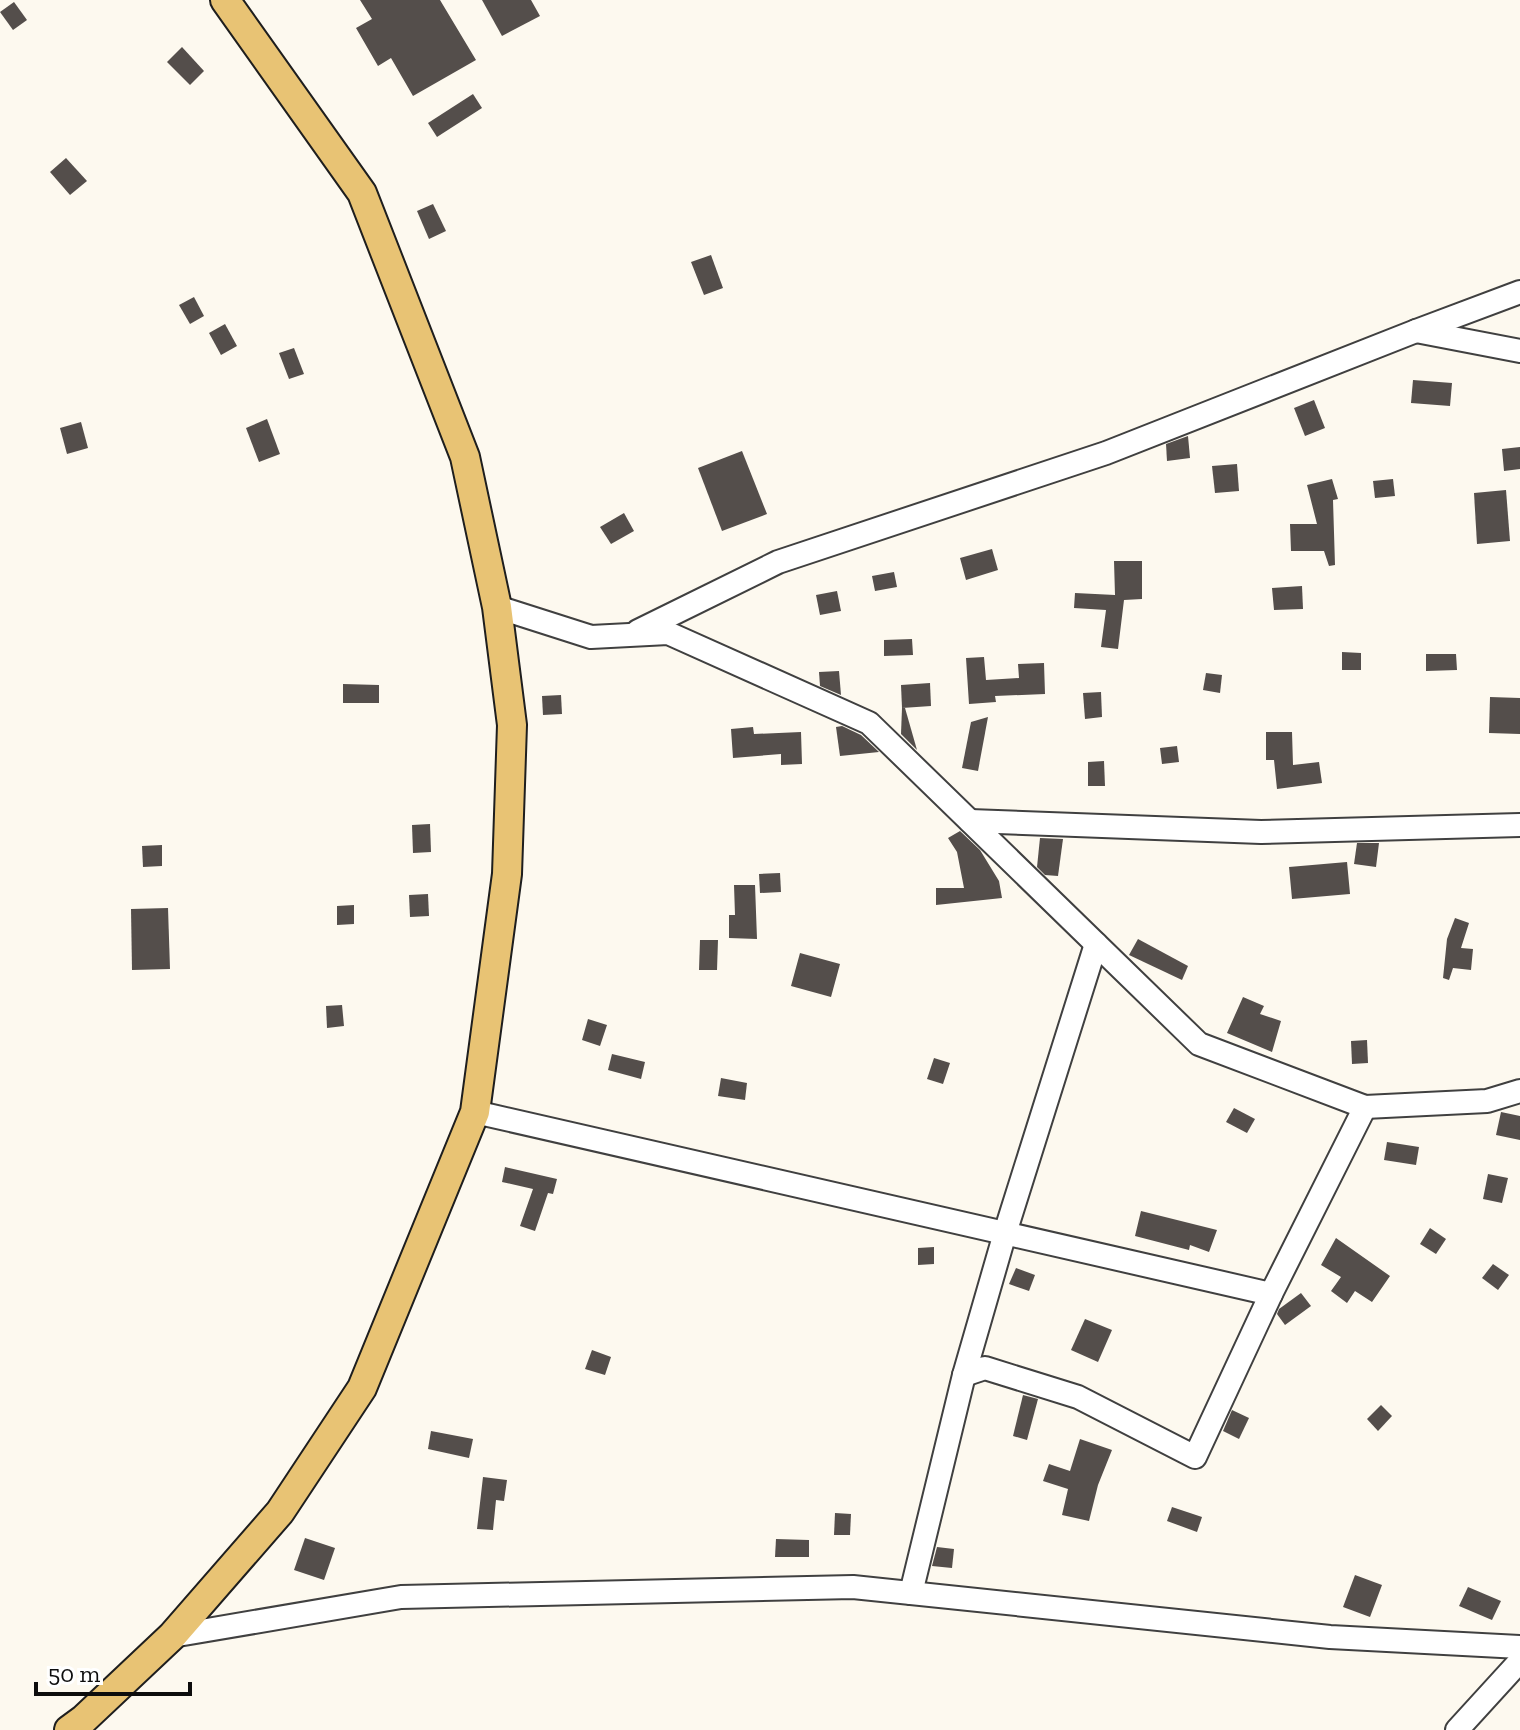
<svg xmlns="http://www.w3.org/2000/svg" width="1520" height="1730" viewBox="0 0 1520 1730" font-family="'Zilla Slab',serif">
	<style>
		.building { fill: #544e4b }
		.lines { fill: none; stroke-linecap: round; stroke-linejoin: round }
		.minor-casing { stroke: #404040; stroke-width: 26 }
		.major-casing { stroke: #1e1e1e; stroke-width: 32 }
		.minor { stroke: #fff; stroke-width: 22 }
		.major { stroke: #e8c374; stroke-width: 28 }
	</style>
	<rect width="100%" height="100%" fill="#fdf9ef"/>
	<g class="building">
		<polygon points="360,0 440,0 476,60 413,96 391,58 378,66 356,28 372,19"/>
		<polygon points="482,0 531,0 540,16 502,36"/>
		<polygon points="14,2 27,20 13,30 0,12"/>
		<polygon points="182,47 204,71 190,85 167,62"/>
		<polygon points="473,94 482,108 437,137 428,123"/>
		<polygon points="66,158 87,181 70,195 50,172"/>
		<polygon points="433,204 446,231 429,239 417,211"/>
		<polygon points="711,255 723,288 704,295 691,262"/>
		<polygon points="194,297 204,316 190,324 179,305"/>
		<polygon points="225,324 237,346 221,355 209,333"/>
		<polygon points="294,348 304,374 289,379 279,353"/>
		<polygon points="1413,380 1452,383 1450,406 1411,403"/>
		<polygon points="1314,400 1325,428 1305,436 1294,408"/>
		<polygon points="267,419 280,454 259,462 246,428"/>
		<polygon points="81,422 88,448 67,454 60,428"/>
		<polygon points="1188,436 1190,458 1167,461 1166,444"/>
		<polygon points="1520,447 1520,469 1504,471 1502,449"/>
		<polygon points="742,451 767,514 722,531 698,468"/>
		<polygon points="1237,464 1239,491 1215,493 1212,466"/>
		<polygon points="1332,479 1338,499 1333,500 1335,565 1329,566 1324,551 1291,551 1290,524 1317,524 1307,485"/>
		<polygon points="1393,479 1395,496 1375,498 1373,481"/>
		<polygon points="1506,490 1510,541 1477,544 1474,493"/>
		<polygon points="624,513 634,531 611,544 600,527"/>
		<polygon points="992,549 998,570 966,580 960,558"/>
		<polygon points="1114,561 1142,561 1142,599 1124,600 1118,649 1101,647 1106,610 1074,608 1075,593 1115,595"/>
		<polygon points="894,572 897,587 875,591 872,576"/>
		<polygon points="1302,586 1303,609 1274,610 1272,588"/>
		<polygon points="837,591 841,611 820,615 816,595"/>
		<polygon points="912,639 913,655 884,656 884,640"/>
		<polygon points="1342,652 1361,653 1361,670 1342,670"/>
		<polygon points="1426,654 1456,654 1457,670 1426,671"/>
		<polygon points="984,657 986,680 1019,678 1018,664 1044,663 1045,694 995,696 996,702 969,704 966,658"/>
		<polygon points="839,671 841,695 820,686 819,672"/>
		<polygon points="1206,673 1222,675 1220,693 1203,690"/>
		<polygon points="930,683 931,706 902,708 901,685"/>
		<polygon points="343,684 379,685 379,703 343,703"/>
		<polygon points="1101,692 1102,717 1085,719 1083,693"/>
		<polygon points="561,695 562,714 543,715 542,696"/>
		<polygon points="1490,697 1520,698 1520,734 1489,733"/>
		<polygon points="902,708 905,708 917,750 901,734"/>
		<polygon points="988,717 978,771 962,768 971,722"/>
		<polygon points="842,726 861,735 879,752 840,756 836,727"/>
		<polygon points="753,727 754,734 801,732 802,764 781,765 781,754 733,758 731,729"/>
		<polygon points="1266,732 1292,732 1293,765 1319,762 1322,783 1277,789 1274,760 1266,760"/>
		<polygon points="1177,746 1179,762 1162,764 1160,748"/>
		<polygon points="1104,761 1105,786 1088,786 1088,762"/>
		<polygon points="430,824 431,852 413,853 412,825"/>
		<polygon points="960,831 980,850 999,881 1002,898 936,905 936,888 964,888 957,852 948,838"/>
		<polygon points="1040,838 1063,839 1058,876 1045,875 1037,867"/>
		<polygon points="1357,843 1379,843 1376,867 1354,864"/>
		<polygon points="162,845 162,866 143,867 142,846"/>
		<polygon points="1347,862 1350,894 1292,899 1289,867"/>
		<polygon points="780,873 781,892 760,893 759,874"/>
		<polygon points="734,885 755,885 757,939 729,938 729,915 735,915"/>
		<polygon points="428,894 429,916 410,917 409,895"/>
		<polygon points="354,905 354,924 337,925 337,906"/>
		<polygon points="168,908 170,969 132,970 131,909"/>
		<polygon points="1455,918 1469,923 1461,948 1473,949 1471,970 1453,968 1449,980 1443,978 1447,939"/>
		<polygon points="1138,939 1188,966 1182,980 1129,955"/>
		<polygon points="700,940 718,940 717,970 699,970"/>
		<polygon points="800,953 840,964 831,997 791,986"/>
		<polygon points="1243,997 1264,1006 1260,1014 1281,1021 1272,1052 1227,1033"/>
		<polygon points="342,1005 344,1026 327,1028 326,1006"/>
		<polygon points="588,1019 607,1025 600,1046 582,1040"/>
		<polygon points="1367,1040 1368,1063 1352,1064 1351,1041"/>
		<polygon points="612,1054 645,1062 641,1079 608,1070"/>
		<polygon points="934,1058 950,1063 943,1084 927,1079"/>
		<polygon points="721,1078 747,1083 745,1100 718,1096"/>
		<polygon points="1234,1108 1255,1119 1247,1133 1226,1122"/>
		<polygon points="1501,1112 1520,1116 1520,1140 1496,1135"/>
		<polygon points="1387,1142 1419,1147 1416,1165 1384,1160"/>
		<polygon points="505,1167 557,1179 553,1194 548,1193 535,1231 520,1226 533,1189 502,1182"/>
		<polygon points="1488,1174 1508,1178 1502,1203 1483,1199"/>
		<polygon points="1141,1211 1217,1230 1209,1252 1190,1245 1189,1250 1135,1236"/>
		<polygon points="1430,1228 1446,1239 1436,1254 1420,1244"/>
		<polygon points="1336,1238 1390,1276 1372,1302 1355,1291 1347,1303 1331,1291 1341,1277 1321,1265"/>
		<polygon points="934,1247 934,1264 918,1265 918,1248"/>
		<polygon points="1493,1264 1509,1275 1498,1290 1482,1278"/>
		<polygon points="1016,1268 1035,1275 1029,1291 1009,1284"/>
		<polygon points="1301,1293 1311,1306 1285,1325 1277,1314 1279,1309"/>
		<polygon points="1085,1319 1112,1330 1098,1362 1071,1350"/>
		<polygon points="592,1350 611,1357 605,1375 585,1369"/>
		<polygon points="1023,1395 1038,1399 1027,1440 1013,1436"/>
		<polygon points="1381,1405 1392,1416 1378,1431 1367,1419"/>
		<polygon points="1232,1410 1249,1418 1239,1439 1223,1431"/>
		<polygon points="431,1431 473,1439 469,1458 428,1449"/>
		<polygon points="1080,1439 1112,1450 1098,1485 1089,1521 1062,1515 1068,1489 1043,1481 1049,1464 1070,1471"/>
		<polygon points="483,1477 507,1480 504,1501 496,1500 493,1530 477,1529"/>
		<polygon points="1172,1507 1202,1517 1197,1532 1167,1521"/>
		<polygon points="835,1513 851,1514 850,1535 834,1535"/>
		<polygon points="305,1538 335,1548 324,1580 294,1570"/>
		<polygon points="776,1539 809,1540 809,1557 775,1557"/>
		<polygon points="937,1547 954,1549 952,1568 932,1566"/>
		<polygon points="1355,1575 1382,1585 1370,1617 1343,1607"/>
		<polygon points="1468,1587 1501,1601 1492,1620 1459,1606"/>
	</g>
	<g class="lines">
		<g class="minor-casing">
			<g id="minor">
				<polyline points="1416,331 1520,351"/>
				<polyline points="497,607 591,637 668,633 869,723 1199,1044 1365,1107 1487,1101 1520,1091"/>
				<polyline points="638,631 778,562 1106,453 1416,331 1520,292"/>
				<polyline points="970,821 1261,832 1520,825"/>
				<polyline points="475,1112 1271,1294"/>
				<polyline points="964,1375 985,1368 1078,1397 1195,1457 1271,1294 1365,1107"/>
				<polyline points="911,1593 964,1375 1005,1233 1096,944"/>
				<polyline points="172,1636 401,1597 853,1587 1330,1637 1520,1647"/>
				<polyline points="1457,1730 1520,1661"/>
			</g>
		</g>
		<g class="major-casing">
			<polyline id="major" points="69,1730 84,1719 172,1636 280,1512 362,1388 475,1112 507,874 512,725 497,607 465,457 362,193 225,0"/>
		</g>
		<use href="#minor" class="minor"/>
		<use href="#major" class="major"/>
	</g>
	<path d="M36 1682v12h154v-12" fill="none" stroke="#0d0d0d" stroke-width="4"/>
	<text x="48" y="1682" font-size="24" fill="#0d0d0d" stroke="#ffffff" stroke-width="6" paint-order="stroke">50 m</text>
</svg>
